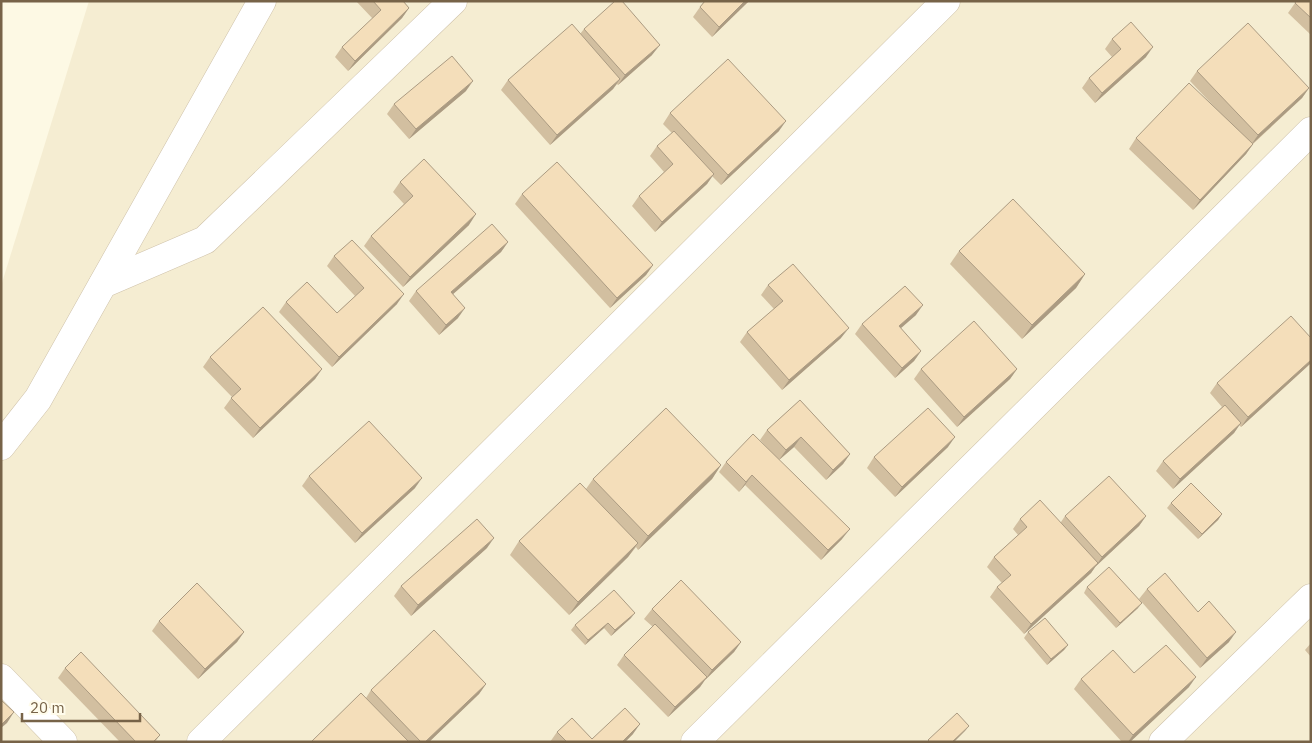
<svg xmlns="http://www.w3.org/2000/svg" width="1312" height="743" viewBox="0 0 1312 743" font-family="'IBM Plex Sans',sans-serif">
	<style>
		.residential { fill: #f5edd2 }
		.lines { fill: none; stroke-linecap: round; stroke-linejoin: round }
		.street-casing { stroke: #cfc2aa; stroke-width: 29 }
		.street { stroke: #fff; stroke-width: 28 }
		.wall { fill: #d2bfa0 }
		.shaded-wall { fill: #ab9b82 }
		.building { fill: #f4deba; stroke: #ab9b82 }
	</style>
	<rect width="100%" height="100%" fill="#fdf9e4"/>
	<polygon class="residential" points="89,1 1311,1 1311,742 1,742 1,286"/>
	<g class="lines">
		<g class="street-casing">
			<g id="street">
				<polyline points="103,284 205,240 453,1"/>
				<polyline points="1,446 38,399 262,1"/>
				<polyline points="1,678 63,742"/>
				<polyline points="201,742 946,1"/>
				<polyline points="695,742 1311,131"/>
				<polyline points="1163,742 1311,598"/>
			</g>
		</g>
		<use href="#street" class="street"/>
	</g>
	<g class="wall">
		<polygon points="356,1 403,1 409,8 402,18 348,71 335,57 342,47 373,19"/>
		<polygon points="705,1 749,1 712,37 693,17 700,7"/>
		<polygon points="1311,1 1311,35 1288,13 1295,3"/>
		<polygon points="584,29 652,55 618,85 617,84 613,89 550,145 501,90 508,80 580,34"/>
		<polygon points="1112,39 1146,57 1095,103 1082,88 1089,78 1112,57 1105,49"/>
		<polygon points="1197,71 1309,88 1302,98 1253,144 1246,154 1193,210 1129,149 1136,138 1221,114 1190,81"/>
		<polygon points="466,91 409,139 387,114 394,104"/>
		<polygon points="670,113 779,131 721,185 712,176 707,184 655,232 632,206 639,196 664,172 650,156 657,146 672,133 663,124"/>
		<polygon points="400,182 469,225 403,287 364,246 371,236 404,204 393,192"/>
		<polygon points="522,194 653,265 646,275 610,308 515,204"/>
		<polygon points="508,242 501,252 453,294 458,318 439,335 409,301 416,291"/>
		<polygon points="959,251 1085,274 1076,288 1022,339 950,264"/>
		<polygon points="334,256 397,304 332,367 279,312 286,302 337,313 355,296 327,266"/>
		<polygon points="768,285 841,338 782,390 740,342 747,332 774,309 761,295"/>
		<polygon points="916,315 900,328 921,351 914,361 895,378 855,334 862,324"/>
		<polygon points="1311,338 1311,363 1241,427 1239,425 1234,433 1173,489 1156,471 1163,461 1222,407 1210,393 1217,383"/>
		<polygon points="210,357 322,369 315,379 253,438 224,408 232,397 203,367"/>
		<polygon points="921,369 1017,369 1010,379 957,427 914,379"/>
		<polygon points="800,400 850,454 843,464 826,480 794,447 779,460 842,539 821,560 745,485 739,492 719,472 726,462 773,454 760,440 767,430"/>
		<polygon points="948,447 895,497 867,468 874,457"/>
		<polygon points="721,465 712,479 638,550 636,547 628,557 569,615 510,555 519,541 586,489 593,479"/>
		<polygon points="309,476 415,488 355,543 302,486"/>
		<polygon points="1171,503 1222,514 1218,520 1198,539 1167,508"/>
		<polygon points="1065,516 1146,516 1139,526 1095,567 1091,573 1024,634 990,597 997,587 1002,583 987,567 994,557 1018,535 1013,529 1020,519 1061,522"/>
		<polygon points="487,548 411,616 394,596 401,586"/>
		<polygon points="1087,587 1138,608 1116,628 1084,593"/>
		<polygon points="1147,589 1198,612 1229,642 1200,668 1139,599"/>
		<polygon points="652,609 741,642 734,652 705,680 700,687 668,717 617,665 624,655 653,627 644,619"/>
		<polygon points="631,618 611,636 604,628 585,645 571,630 575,625"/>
		<polygon points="159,621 244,632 237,642 198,679 152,631"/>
		<polygon points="1028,632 1068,645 1064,650 1047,665 1024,638"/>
		<polygon points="1311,643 1311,657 1305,650"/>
		<polygon points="65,668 160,735 155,742 120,742 58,678"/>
		<polygon points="1134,673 1189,687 1130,742 1122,742 1074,689 1081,679"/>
		<polygon points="486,684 479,694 429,742 311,742 366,698 371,690"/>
		<polygon points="557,732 592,739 633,734 625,742 550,742"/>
	</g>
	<g class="shaded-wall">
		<polygon points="745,1 749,1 712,37 719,27"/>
		<polygon points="409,8 402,18 348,71 355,61"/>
		<polygon points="660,45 652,55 618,85 625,75"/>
		<polygon points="1153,47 1146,57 1095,103 1102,93"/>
		<polygon points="620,79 613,89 550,145 557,135"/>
		<polygon points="473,81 466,91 409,139 416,129"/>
		<polygon points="1309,88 1302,98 1251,145 1258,135"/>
		<polygon points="786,121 779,131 721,185 728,175"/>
		<polygon points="1253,144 1246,154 1193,210 1200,200"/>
		<polygon points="714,174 707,184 655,232 662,222"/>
		<polygon points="476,214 469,225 403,287 410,277"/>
		<polygon points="508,242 501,252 444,302 451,292"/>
		<polygon points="653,265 646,275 610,308 617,298"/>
		<polygon points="1085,274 1076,288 1022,339 1032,325"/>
		<polygon points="404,294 397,304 332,367 339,357"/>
		<polygon points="923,305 916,315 892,336 899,326"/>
		<polygon points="465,308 458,318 439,335 446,325"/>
		<polygon points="849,328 841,338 782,390 789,380"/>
		<polygon points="921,351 914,361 895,378 902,368"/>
		<polygon points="1311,360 1311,363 1241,427 1248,417"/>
		<polygon points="322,369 315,379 253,438 260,428"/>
		<polygon points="1017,369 1010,379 957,427 964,417"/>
		<polygon points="1241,423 1234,433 1173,489 1180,479"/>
		<polygon points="801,437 794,447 779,460 786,450"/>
		<polygon points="955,437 948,447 895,497 902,487"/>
		<polygon points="850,454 843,464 826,480 833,470"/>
		<polygon points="721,465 712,479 638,550 648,536"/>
		<polygon points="752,475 745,485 739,492 746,482"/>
		<polygon points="422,478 415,488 355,543 362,533"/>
		<polygon points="1222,514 1218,520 1198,539 1202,534"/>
		<polygon points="1146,516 1139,526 1095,567 1102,557"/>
		<polygon points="850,529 842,539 821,560 828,550"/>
		<polygon points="494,538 487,548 411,616 418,605"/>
		<polygon points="638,543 628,557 569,615 578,602"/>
		<polygon points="1098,563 1091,573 1024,634 1031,624"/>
		<polygon points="1142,603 1138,608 1116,628 1120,623"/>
		<polygon points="635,613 631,618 611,636 615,630"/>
		<polygon points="608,623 604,628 585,645 588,640"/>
		<polygon points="244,632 237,642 198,679 205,669"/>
		<polygon points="1236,632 1229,642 1200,668 1207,658"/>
		<polygon points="741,642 734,652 705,680 712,670"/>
		<polygon points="1068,645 1064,650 1047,665 1051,659"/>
		<polygon points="707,677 700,687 668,717 675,707"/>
		<polygon points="1196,677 1189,687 1130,742 1128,742 1133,735"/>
		<polygon points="486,684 479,694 429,742 425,742"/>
		<polygon points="14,712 7,723 1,728 1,725"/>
		<polygon points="640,724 633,734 625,742 622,742"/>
		<polygon points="969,726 965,731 954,742 952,742"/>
	</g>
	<g class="building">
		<polygon points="373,1 403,1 409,8 355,61 342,47 381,10"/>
		<polygon points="615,1 622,1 660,45 625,75 584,29"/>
		<polygon points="705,1 745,1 719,27 700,7"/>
		<polygon points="1296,1 1311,1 1311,18 1295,3"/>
		<polygon points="1131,22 1153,47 1102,93 1089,78 1121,49 1112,39"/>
		<polygon points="1248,23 1309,88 1258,135 1197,71"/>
		<polygon points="572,24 620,79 557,135 508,80"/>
		<polygon points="452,56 473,81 416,129 394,104"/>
		<polygon points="728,59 786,121 728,175 670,113"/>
		<polygon points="1189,83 1253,144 1200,200 1136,138"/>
		<polygon points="674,131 714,174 662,222 639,196 673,164 657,146"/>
		<polygon points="424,159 476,214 410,277 371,236 413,196 400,182"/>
		<polygon points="557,162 653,265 617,298 522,194"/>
		<polygon points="1013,199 1085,274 1032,325 959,251"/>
		<polygon points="492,224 508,242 451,292 465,308 446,325 416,291"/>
		<polygon points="352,240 404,294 339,357 286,302 307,282 337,313 364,288 334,256"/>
		<polygon points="793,264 849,328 789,380 747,332 783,301 768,285"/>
		<polygon points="905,286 923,305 899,326 921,351 902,368 862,324"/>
		<polygon points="263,307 322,369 260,428 231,398 241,389 210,357"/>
		<polygon points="1291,316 1311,338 1311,360 1248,417 1217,383"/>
		<polygon points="974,321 1017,369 964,417 921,369"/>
		<polygon points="800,400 850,454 833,470 801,437 786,450 767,430"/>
		<polygon points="1225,405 1241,423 1180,479 1163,461"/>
		<polygon points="666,408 721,465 648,536 593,479"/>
		<polygon points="928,408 955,437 902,487 874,457"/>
		<polygon points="369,421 422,478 362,533 309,476"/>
		<polygon points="753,434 850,529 828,550 752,475 746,482 726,462"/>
		<polygon points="1109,476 1146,516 1102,557 1065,516"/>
		<polygon points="580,483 638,543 578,602 519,541"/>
		<polygon points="1191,483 1222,514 1202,534 1171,503"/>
		<polygon points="1040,500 1098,563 1031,624 997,587 1011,575 994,557 1027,527 1020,519"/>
		<polygon points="477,519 494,538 418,605 401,586"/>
		<polygon points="1109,567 1142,603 1120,623 1087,587"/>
		<polygon points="1165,573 1198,612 1209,601 1236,632 1207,658 1147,589"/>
		<polygon points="681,580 741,642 712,670 652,609"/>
		<polygon points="197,583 244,632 205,669 159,621"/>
		<polygon points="614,590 635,613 615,630 608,623 588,640 575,625"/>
		<polygon points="1045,618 1068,645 1051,659 1028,632"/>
		<polygon points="655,624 707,677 675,707 624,655"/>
		<polygon points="434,630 486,684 425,742 421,742 371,690"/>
		<polygon points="1166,645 1196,677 1133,735 1081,679 1113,650 1134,673"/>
		<polygon points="81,652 160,735 153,742 136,742 65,668"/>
		<polygon points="361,693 409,742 311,742"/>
		<polygon points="1,700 14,712 1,725"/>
		<polygon points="625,708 640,724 622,742 567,742 557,732 572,718 592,739"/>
		<polygon points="957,713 969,726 952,742 930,742 928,740"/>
	</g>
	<rect width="1312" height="743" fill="none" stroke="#776348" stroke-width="5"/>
	<path d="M22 713v8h118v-8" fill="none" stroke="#776348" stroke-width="2.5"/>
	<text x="30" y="713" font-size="15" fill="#776348" stroke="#fffceb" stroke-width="4" paint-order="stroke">20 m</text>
</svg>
